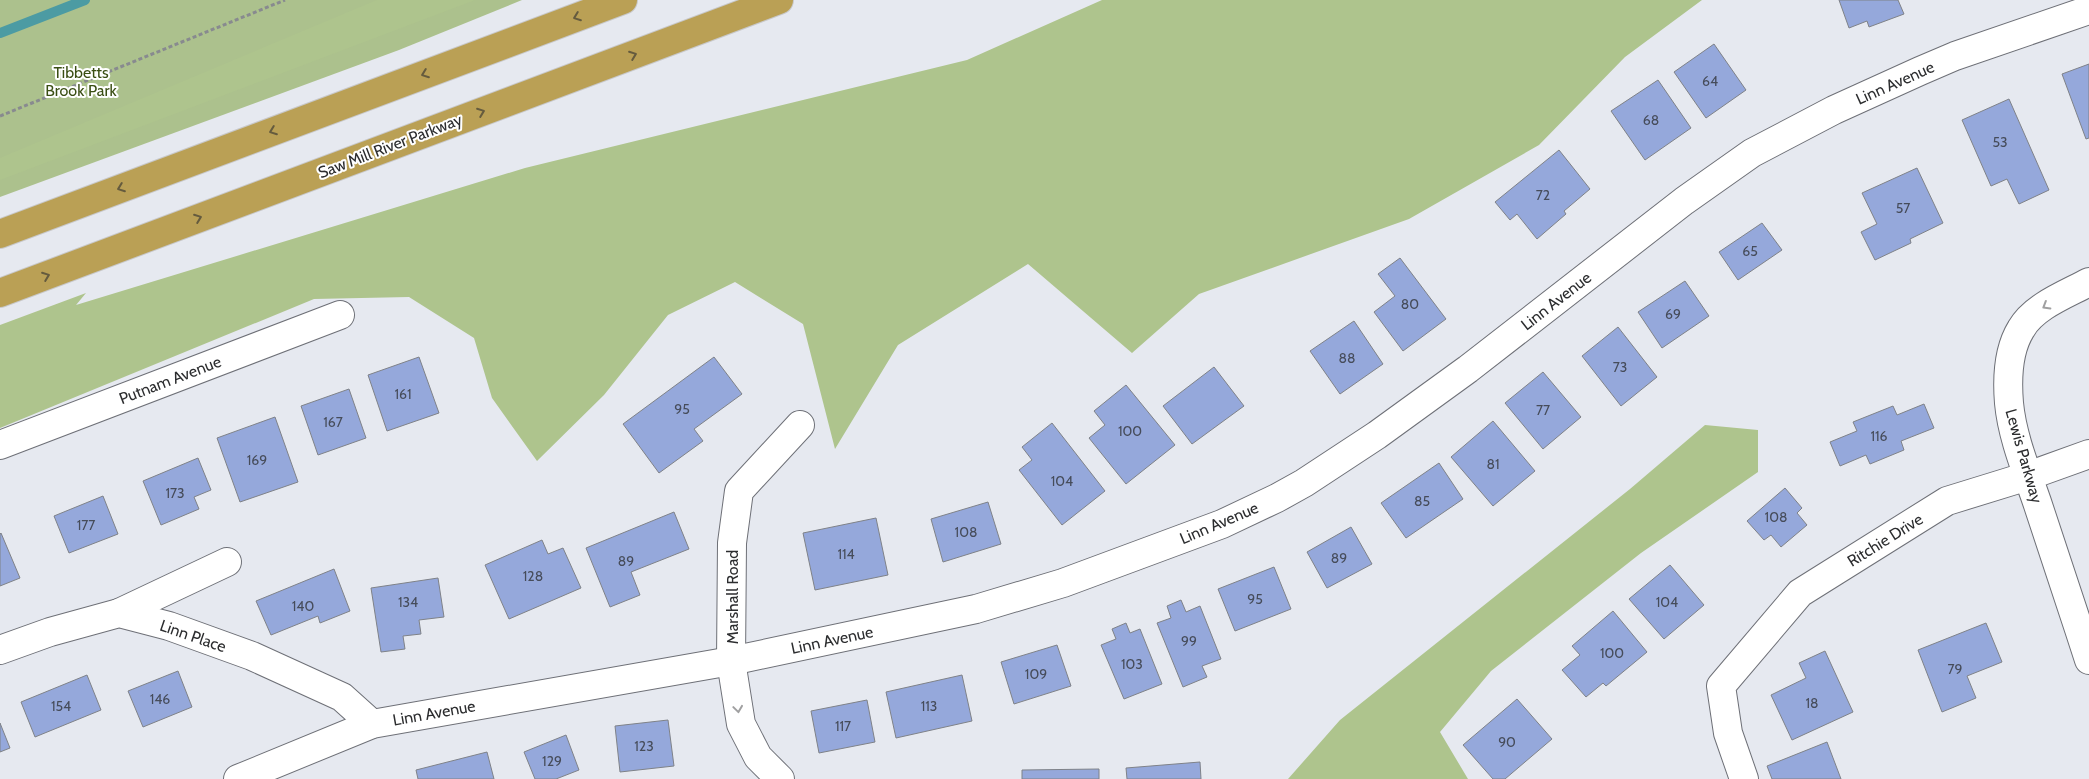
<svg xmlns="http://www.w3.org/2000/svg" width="2089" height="779" viewBox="0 0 2089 779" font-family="Cabin,sans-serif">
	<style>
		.green { fill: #acc18d }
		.forest { fill: #aec48d }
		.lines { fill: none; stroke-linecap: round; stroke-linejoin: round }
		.stream { stroke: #4c9ba3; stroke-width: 10 }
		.building { fill: #95a8db; stroke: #7f8288 }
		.minor-casing { stroke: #6e7077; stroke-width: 30 }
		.highway-casing { stroke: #c8c8c9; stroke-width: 30 }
		.path { stroke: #888a8f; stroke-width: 3; stroke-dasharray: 4 2.5; stroke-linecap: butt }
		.minor { stroke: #fff; stroke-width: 28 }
		.highway { stroke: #baa055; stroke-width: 28 }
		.oneway { stroke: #655b3e }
		.oneway2 { stroke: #a0a0a1 }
		.labels { text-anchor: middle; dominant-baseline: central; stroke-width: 4; stroke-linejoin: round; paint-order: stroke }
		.number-label { font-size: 14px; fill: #464c5a }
		.park-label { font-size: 16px; fill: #3a4e13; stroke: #fff }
		.street-label { font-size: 16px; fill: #2c2d2f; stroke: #fff }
	</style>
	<rect width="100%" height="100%" fill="#e6e9f0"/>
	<polygon class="green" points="0,0 522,0 399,50 0,197"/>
	<g class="forest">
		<polygon points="377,0 475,0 0,180 0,158"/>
		<polygon points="1102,0 1702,0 1625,57 1539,145 1409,219 1199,294 1132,353 1028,264 898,345 835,449 803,324 735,282 668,315 604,395 537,461 492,398 474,338 409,297 314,299 0,428 0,325 86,293 76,305 525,168 967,60"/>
		<polygon points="1705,425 1758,430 1758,472 1641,553 1491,671 1440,732 1468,779 1288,779 1340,720 1630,489"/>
	</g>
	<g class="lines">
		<polyline class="stream" points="0,33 85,0"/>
	</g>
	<g class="building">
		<polygon points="1839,0 1898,0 1904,14 1869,27 1867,21 1849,28"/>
		<polygon points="1714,44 1746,90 1706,118 1674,72"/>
		<polygon points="2089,64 2089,138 2086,139 2062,74"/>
		<polygon points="1658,80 1691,128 1645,160 1611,111"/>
		<polygon points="2009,99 2049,190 2019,204 2007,179 1991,186 1962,120"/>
		<polygon points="1559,150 1590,189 1564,211 1566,214 1537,239 1517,214 1510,220 1495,202"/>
		<polygon points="1917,168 1943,223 1910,239 1911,243 1875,260 1861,232 1877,224 1862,193"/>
		<polygon points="1762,223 1782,250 1738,280 1719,252"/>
		<polygon points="1400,258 1446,319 1403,351 1374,312 1395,296 1378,274"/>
		<polygon points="1685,281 1709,316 1662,348 1638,312"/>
		<polygon points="1354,321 1383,364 1340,394 1310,351"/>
		<polygon points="1618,327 1657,377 1621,406 1582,356"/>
		<polygon points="419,357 439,413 387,431 368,375"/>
		<polygon points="714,357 742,394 694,429 703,441 659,473 623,424"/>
		<polygon points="1214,367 1244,406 1192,444 1163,406"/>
		<polygon points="1543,372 1581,417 1543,449 1505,403"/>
		<polygon points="1126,385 1175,445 1126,484 1089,438 1105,425 1094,411"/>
		<polygon points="349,389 366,438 318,455 301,406"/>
		<polygon points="1924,404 1934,428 1901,441 1904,450 1870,464 1866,455 1840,466 1830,442 1857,431 1853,422 1893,406 1897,415"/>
		<polygon points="275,417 298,482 240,502 217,438"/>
		<polygon points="1493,421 1535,471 1493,506 1451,457"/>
		<polygon points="1052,423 1105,491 1062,525 1019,470 1032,460 1022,447"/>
		<polygon points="198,458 211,490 194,497 199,509 161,525 143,481"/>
		<polygon points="1439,463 1463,499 1406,538 1381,503"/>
		<polygon points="1785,488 1802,508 1797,513 1807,525 1781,547 1771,535 1764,540 1747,521"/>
		<polygon points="103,496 118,534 69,553 54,516"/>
		<polygon points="988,502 1001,544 943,562 931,519"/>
		<polygon points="674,512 689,549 631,572 640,595 610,607 586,548"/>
		<polygon points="876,518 888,575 815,590 803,533"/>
		<polygon points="1351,527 1372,564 1327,588 1307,552"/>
		<polygon points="1,533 20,578 0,586 0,534"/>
		<polygon points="542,540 548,554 563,548 581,588 509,619 485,565"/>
		<polygon points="1670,565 1704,605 1664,639 1629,599"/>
		<polygon points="1274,567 1291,609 1235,631 1218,589"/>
		<polygon points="334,569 350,611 320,623 318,616 271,635 256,601"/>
		<polygon points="438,578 444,617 419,620 421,634 403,636 405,649 381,652 371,588"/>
		<polygon points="1181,600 1186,612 1200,606 1221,659 1202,666 1207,677 1183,687 1157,623 1171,618 1167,606"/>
		<polygon points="1613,611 1647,652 1606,686 1603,683 1586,697 1562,670 1580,655 1572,646"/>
		<polygon points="1126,623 1130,633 1140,629 1162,684 1124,699 1101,645 1116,639 1112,629"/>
		<polygon points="1986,623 2002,662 1967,676 1976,698 1942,712 1918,650"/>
		<polygon points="1057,645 1071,686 1014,704 1001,662"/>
		<polygon points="1825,651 1853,712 1792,740 1771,695 1806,678 1799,663"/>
		<polygon points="178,671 192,707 143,727 128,691"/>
		<polygon points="87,675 101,710 35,737 21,702"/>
		<polygon points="962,675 972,721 896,738 886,692"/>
		<polygon points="1517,699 1552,739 1505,779 1493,779 1463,745"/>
		<polygon points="867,700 875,742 819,753 811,711"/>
		<polygon points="668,720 674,766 620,772 615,726"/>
		<polygon points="0,723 10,748 0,752"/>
		<polygon points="566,735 579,770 556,779 535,779 524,752"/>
		<polygon points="1827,742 1841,779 1772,779 1767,766"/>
		<polygon points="487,752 494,779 418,779 416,770"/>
		<polygon points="1200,762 1201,779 1127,779 1126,768"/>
		<polygon points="1099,769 1099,779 1022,779 1022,770"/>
	</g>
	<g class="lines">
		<g class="minor-casing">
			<g id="minor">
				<path d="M 2089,282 C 2067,294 2034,306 2021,329 C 2008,350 2007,379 2009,403 C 2012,436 2026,470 2037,502 C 2054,554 2072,607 2089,660"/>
				<polyline points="0,445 340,315"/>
				<polyline points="119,613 227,562"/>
				<polyline points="0,650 50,632 119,613 169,626 252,656 342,697 372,724"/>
				<polyline points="238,779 372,724 731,661 976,609 1063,583 1222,524 1277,498 1304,483 1377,435 1468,369 1684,201 1752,153 1834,110 1920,71 1955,56 2089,10"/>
				<polyline points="780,779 758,757 741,724 731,661 732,543 739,491 800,425"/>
				<polyline points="1744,779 1728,733 1721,686 1800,593 1947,501 2028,476 2089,454"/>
			</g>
		</g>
		<g class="highway-casing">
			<g id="highway">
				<polyline points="0,234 623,0"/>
				<polyline points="0,293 779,0"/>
			</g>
		</g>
		<polyline class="path" points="0,116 285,0"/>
		<use href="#minor" class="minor"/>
		<use href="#highway" class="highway"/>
	</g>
	<defs><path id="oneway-chevron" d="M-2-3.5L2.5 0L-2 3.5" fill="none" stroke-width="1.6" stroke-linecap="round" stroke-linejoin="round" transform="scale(1.25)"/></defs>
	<g class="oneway">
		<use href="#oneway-chevron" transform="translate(577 17) rotate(159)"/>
		<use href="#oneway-chevron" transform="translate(633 55) rotate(-21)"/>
		<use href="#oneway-chevron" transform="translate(425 74) rotate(159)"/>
		<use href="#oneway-chevron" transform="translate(481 112) rotate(-21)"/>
		<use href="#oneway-chevron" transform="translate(273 131) rotate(159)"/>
		<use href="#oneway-chevron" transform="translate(121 188) rotate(159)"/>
		<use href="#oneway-chevron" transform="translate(198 218) rotate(-21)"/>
		<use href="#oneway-chevron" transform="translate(46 276) rotate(-21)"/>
	</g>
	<g class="oneway2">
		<use href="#oneway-chevron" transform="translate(2046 306) rotate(149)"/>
		<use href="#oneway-chevron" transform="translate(738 709) rotate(82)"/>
	</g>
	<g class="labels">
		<g class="number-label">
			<text x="1710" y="81">64</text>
			<text x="1651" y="120">68</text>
			<text x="2000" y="142">53</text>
			<text x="1543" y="195">72</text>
			<text x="1903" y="208">57</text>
			<text x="1750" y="251">65</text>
			<text x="1410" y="304">80</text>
			<text x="1673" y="314">69</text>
			<text x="1347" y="358">88</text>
			<text x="1620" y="367">73</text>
			<text x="403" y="394">161</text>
			<text x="682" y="409">95</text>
			<text x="1543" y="410">77</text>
			<text x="333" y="422">167</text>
			<text x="1130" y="431">100</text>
			<text x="1879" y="436">116</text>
			<text x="257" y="460">169</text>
			<text x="1493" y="464">81</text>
			<text x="1062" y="481">104</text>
			<text x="175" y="493">173</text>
			<text x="1422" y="501">85</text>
			<text x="1776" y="517">108</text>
			<text x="86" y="525">177</text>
			<text x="966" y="532">108</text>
			<text x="846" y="554">114</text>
			<text x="1339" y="558">89</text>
			<text x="626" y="561">89</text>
			<text x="533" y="576">128</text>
			<text x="1255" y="599">95</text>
			<text x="408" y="602">134</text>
			<text x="1667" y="602">104</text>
			<text x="303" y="606">140</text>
			<text x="1189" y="641">99</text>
			<text x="1612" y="653">100</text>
			<text x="1132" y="664">103</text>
			<text x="1955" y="669">79</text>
			<text x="1036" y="674">109</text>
			<text x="160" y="699">146</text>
			<text x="1812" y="703">18</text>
			<text x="61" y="706">154</text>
			<text x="929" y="706">113</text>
			<text x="843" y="726">117</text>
			<text x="1507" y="742">90</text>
			<text x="644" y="746">123</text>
			<text x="552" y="761">129</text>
		</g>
		<g class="park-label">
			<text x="81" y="72">Tibbetts<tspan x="81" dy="18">Brook Park</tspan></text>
		</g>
		<g class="street-label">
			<text transform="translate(1895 83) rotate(-24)">Linn Avenue</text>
			<text transform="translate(390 146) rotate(-21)">Saw Mill River Parkway</text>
			<text transform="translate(1556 301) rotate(-38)">Linn Avenue</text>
			<text transform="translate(170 380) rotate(-21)">Putnam Avenue</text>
			<text transform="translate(2024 456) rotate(74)">Lewis Parkway</text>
			<text transform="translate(1219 523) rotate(-23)">Linn Avenue</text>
			<text transform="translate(1885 540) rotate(-32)">Ritchie Drive</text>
			<text transform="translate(732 597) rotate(-90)">Marshall Road</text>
			<text transform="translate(193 636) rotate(19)">Linn Place</text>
			<text transform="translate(832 640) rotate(-12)">Linn Avenue</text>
			<text transform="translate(434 713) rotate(-10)">Linn Avenue</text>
		</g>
	</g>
</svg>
